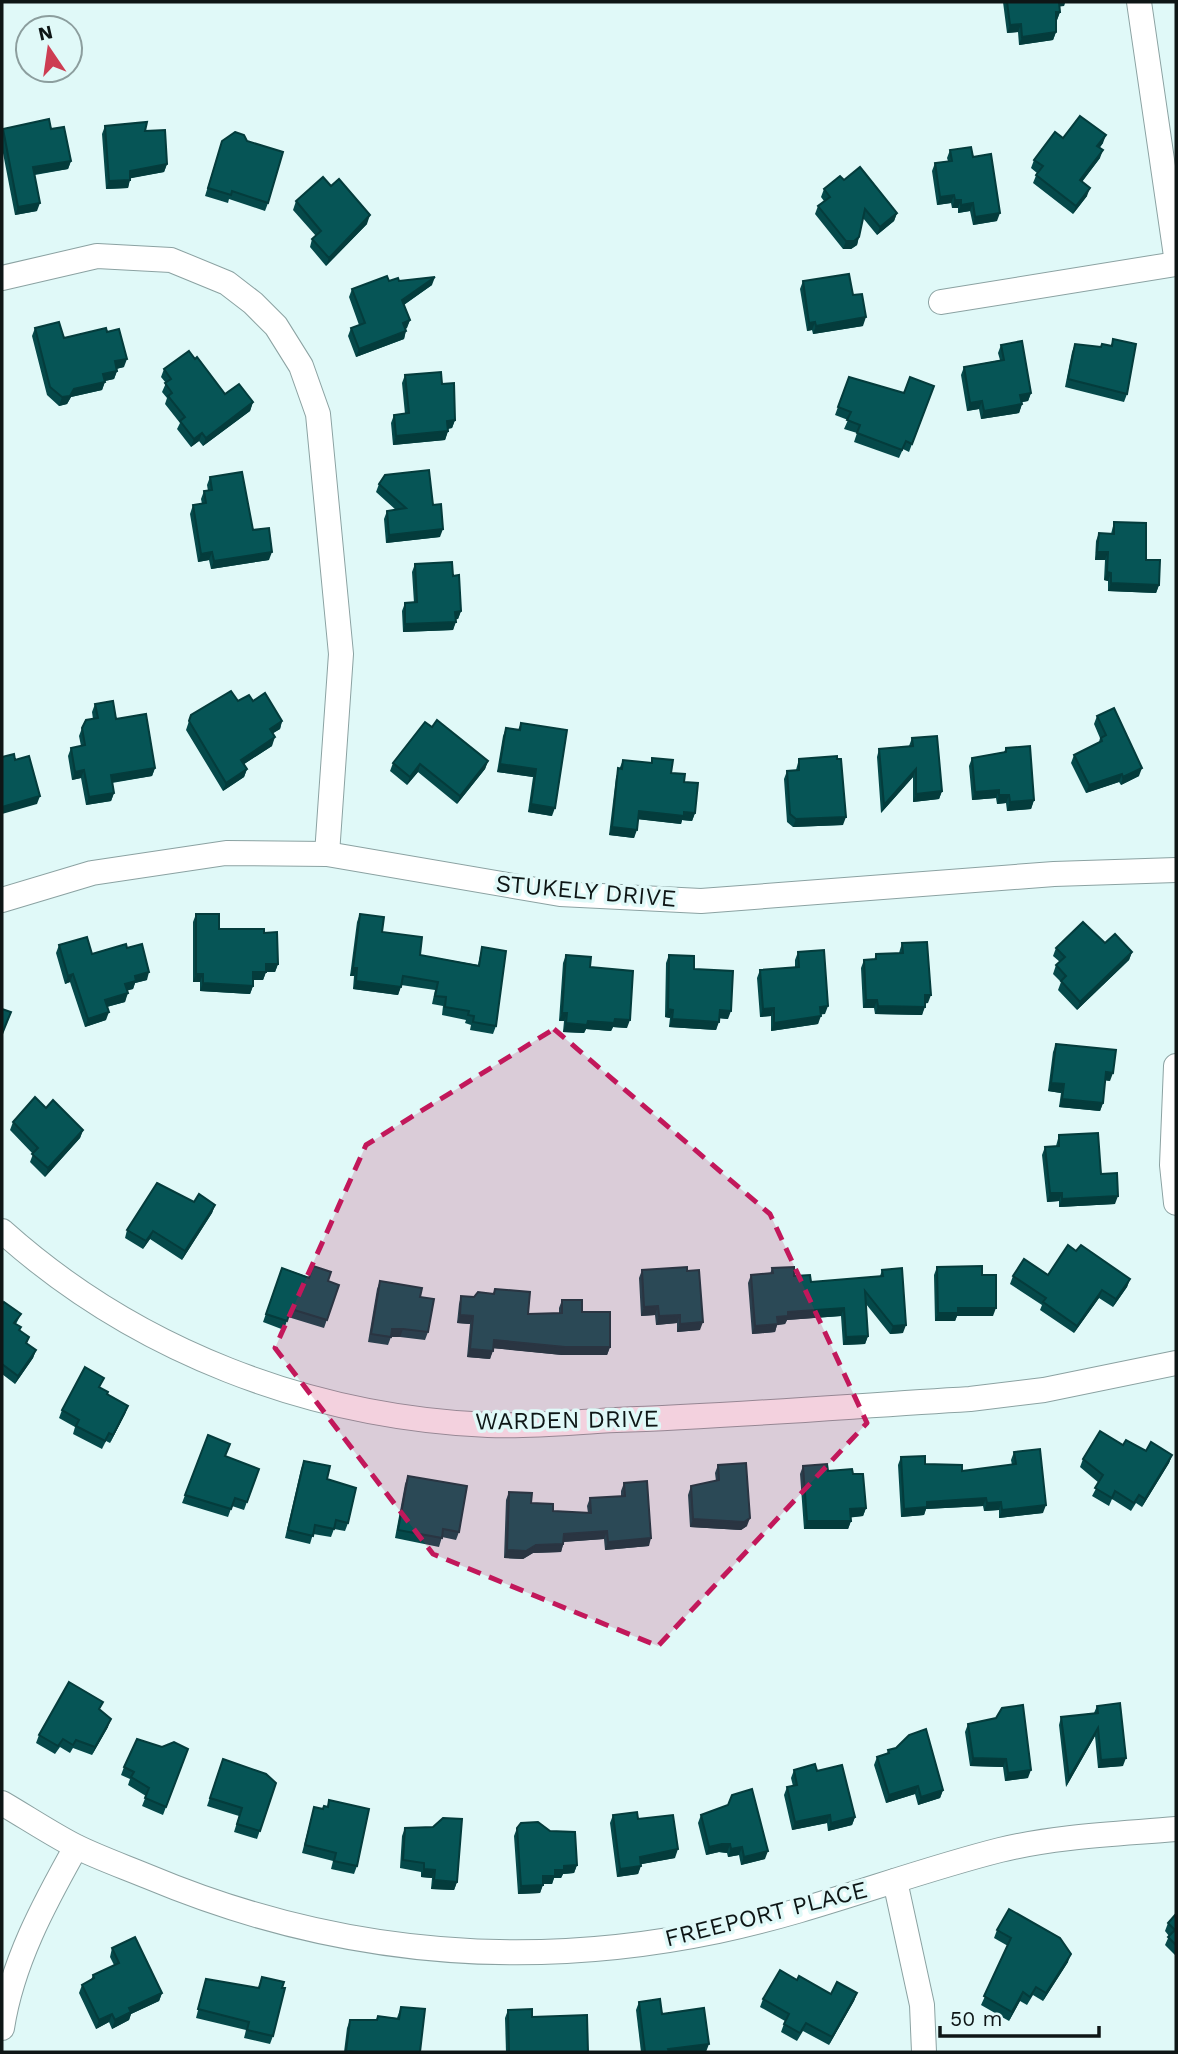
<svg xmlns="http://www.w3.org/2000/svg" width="1178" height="2054" viewBox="0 0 1178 2054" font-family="'Work Sans',sans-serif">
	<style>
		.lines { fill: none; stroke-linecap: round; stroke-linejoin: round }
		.minor-casing { stroke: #8ba2a2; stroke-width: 26 }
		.minor { stroke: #fff; stroke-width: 24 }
		.wall { fill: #05494a }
		.shaded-wall { fill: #043c3c }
		.building { fill: #065556; stroke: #043c3c; stroke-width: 2 }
		.marked { fill: #c2185b; fill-opacity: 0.2; stroke: #c2185b; stroke-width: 5; stroke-dasharray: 14 9; stroke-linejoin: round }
		.labels { text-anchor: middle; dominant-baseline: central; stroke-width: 7; stroke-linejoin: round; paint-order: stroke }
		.street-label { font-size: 24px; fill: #0e1616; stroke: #e0f9f8 }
	</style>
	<rect width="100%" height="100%" fill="#e0f9f8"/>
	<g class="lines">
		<g class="minor-casing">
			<g id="minor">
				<polyline points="1139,2 1176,256"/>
				<polyline points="2,278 97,256 171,260 227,283 253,303 276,326 301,366 318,414 341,654 327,854"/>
				<polyline points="941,302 1176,264"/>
				<polyline points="2,900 92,873 226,853 327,854 560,894 701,901 1054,874 1176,870"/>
				<polyline points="1176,1066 1172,1165 1176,1203"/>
				<path d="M 2,1231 C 136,1351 309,1417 488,1425 C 530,1427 574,1422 616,1420 C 734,1416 852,1406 970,1399 L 1044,1390 L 1176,1363"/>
				<path d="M 2,1803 C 26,1817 50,1833 75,1846 C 99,1858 125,1867 149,1877 C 333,1954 522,1972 718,1931 C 814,1911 905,1874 1000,1850 C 1057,1836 1118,1834 1176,1829"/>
				<polyline points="895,1881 922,2005 924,2052"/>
				<path d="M 2,2028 C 12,1963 44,1904 76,1847"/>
			</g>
		</g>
		<use href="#minor" class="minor"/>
	</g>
	<g class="wall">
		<polygon points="1003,2 1065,2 1064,6 1059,6 1060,12 1057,20 1056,20 1056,32 1053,40 1019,45 1018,32 1007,33"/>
		<polygon points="105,126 145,131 167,164 164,172 130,178 128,188 106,189 102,134"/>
		<polygon points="3,129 51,129 71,161 68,169 35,175 37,211 15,215 2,148"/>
		<polygon points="1063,138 1103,143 1100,147 1100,158 1082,182 1087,196 1073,214 1033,183 1037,173 1031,168 1034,160"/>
		<polygon points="222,141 268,203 265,211 229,199 228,203 205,196"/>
		<polygon points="950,150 973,157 997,221 973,225 970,211 958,213 958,208 952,208 951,203 937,205 932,171 935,163 948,161 947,158"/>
		<polygon points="844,180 897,213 894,221 877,235 863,218 857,245 851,249 843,249 815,214 818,206 824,201 821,197 824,189"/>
		<polygon points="296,201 367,224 326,266 310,247 312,239 316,236 293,210"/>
		<polygon points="389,281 399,281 432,285 404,305 410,320 406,329 404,339 356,357 348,336 351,328 359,325 349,297 352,289"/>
		<polygon points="803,281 853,295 863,326 813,334 812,330 807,331 800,289"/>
		<polygon points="35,328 64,338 107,332 124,367 116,369 117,371 114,379 105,381 102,390 71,397 67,404 59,406 47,395 32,336"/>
		<polygon points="1113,339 1127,394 1124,402 1065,387 1072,352 1075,344 1101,347 1111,346"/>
		<polygon points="1001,345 1031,393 1028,401 1022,402 1022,404 1019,413 981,419 979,409 967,411 961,375 964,367 1000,360 998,353"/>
		<polygon points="195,359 225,394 253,402 250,411 203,446 199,441 191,447 177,429 180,423 165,404 167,398 162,392 166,383 161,377 164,369"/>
		<polygon points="405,375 442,384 455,420 452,428 448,429 448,431 445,440 393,445 391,423 394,415 405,414 402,383"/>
		<polygon points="849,377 904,393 934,386 909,452 903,449 899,458 854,442 857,433 844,429 848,420 835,415"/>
		<polygon points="210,477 253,530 269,560 211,569 209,560 198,562 190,514 193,505 202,504 201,499 204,491 208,491 207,485"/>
		<polygon points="379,484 433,505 440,537 386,543 384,519 387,511 396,510 376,492"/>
		<polygon points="1114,522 1146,560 1159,585 1156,593 1108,591 1108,581 1104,580 1105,560 1095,560 1096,541 1099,533 1111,534"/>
		<polygon points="415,564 453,576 461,611 458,619 456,619 453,630 403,632 402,611 405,603 414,603 412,572"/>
		<polygon points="238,701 253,701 282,721 280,729 273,733 272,746 244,764 247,769 244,777 223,791 186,730 191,715"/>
		<polygon points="95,704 116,719 155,768 152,776 112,783 114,793 111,801 86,805 81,778 72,780 68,756 71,748 81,746 79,736 82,728 93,719 92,712"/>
		<polygon points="1097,716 1139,776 1121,785 1119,782 1086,793 1071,763 1074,755 1099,742 1100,738 1094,724"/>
		<polygon points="521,723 552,816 528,812 533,777 497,772 503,736 506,728 518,730"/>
		<polygon points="432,727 488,761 485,769 457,804 418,772 407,785 390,771 393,763"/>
		<polygon points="912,738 942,791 939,799 913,802 913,777 881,813 877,757 879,749 909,746"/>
		<polygon points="1006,748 1034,800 1031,809 1007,811 1006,803 997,804 996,798 972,800 969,766 972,758 1004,752"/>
		<polygon points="652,758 684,782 695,813 692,821 682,820 681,824 638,819 634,838 609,835 616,777 623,760 651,763"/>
		<polygon points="799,759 837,759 843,825 793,827 787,822 784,779 787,771 796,770"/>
		<polygon points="196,914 219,929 264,933 278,964 275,972 266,972 263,980 253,980 253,986 250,994 200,991 200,982 193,982 193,922"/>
		<polygon points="360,914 382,932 420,955 478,965 482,947 496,1026 493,1034 470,1030 471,1025 465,1023 466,1020 442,1015 443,1006 432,1004 435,990 401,985 398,995 353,989 354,976 350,976 357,922"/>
		<polygon points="902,943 928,1003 925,1003 922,1015 875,1014 874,1008 863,1008 861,968 864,960 874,960 876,954 899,953"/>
		<polygon points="1105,943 1132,952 1129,960 1077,1010 1058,990 1061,982 1053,974 1056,965 1060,962 1053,956 1056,948"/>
		<polygon points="59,945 92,954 127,948 147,980 135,983 133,989 127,990 125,1002 107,1007 106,1020 85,1027 70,982 65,984 56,953"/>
		<polygon points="798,952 825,1014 820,1014 818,1024 771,1031 771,1016 760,1017 757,978 760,970 795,967 795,960"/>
		<polygon points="566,955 590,967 627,1028 613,1027 611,1031 586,1029 584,1033 563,1032 564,1021 559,1021 563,963"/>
		<polygon points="669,955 694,969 728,1019 719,1018 716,1030 669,1027 670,1018 665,1017 666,963"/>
		<polygon points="1056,1044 1110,1081 1105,1080 1103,1103 1100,1111 1059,1107 1061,1093 1048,1091 1053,1052"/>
		<polygon points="46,1108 83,1130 80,1138 45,1177 30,1162 33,1154 10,1130 13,1122"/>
		<polygon points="1059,1135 1101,1174 1115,1204 1059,1207 1059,1201 1047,1202 1042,1155 1045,1147 1056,1146"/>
		<polygon points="194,1202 215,1205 212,1213 182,1260 150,1239 143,1249 125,1238 127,1230"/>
		<polygon points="1076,1251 1130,1279 1127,1287 1113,1307 1099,1298 1074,1333 1040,1310 1042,1305 1010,1284 1013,1276 1048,1275"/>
		<polygon points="937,1267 982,1275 993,1316 957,1316 955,1321 935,1321 934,1275"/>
		<polygon points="282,1268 309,1277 328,1281 339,1285 324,1328 288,1317 284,1330 263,1322"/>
		<polygon points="772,1268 811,1282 880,1276 882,1270 903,1333 890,1334 866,1304 868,1336 865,1344 843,1345 841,1316 787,1320 785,1324 777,1325 775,1332 752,1334 748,1283 751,1275 770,1274"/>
		<polygon points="642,1270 687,1271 700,1330 677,1332 677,1323 656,1325 655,1315 641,1316 639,1278"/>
		<polygon points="380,1281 420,1297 428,1332 425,1340 400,1337 391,1337 388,1345 368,1342 377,1289"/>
		<polygon points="495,1289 528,1314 559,1313 559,1308 562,1300 582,1312 610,1347 607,1355 562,1355 493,1348 490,1359 467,1357 470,1324 457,1323 459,1304 461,1296 474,1297 493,1294"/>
		<polygon points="2,1305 21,1314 16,1324 21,1327 20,1331 29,1337 27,1343 36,1350 33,1358 15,1384 2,1374"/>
		<polygon points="100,1388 107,1395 128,1406 125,1414 110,1443 106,1441 102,1449 73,1434 75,1427 59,1418 62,1410"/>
		<polygon points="208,1435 225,1456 259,1469 244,1510 232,1506 228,1517 182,1503"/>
		<polygon points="1123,1445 1146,1451 1172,1455 1169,1463 1142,1507 1136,1503 1131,1511 1112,1499 1109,1506 1092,1496 1099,1483 1080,1467 1083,1459"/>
		<polygon points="1014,1452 1043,1513 999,1518 999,1510 984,1511 983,1506 926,1509 924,1515 901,1517 898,1465 901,1457 925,1464 962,1471 1012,1465 1011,1460"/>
		<polygon points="304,1461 327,1479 348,1523 345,1531 334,1529 331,1537 313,1534 310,1544 285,1538 301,1469"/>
		<polygon points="718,1465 747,1526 741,1530 690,1527 688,1495 691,1486 716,1481 715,1473"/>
		<polygon points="803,1466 828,1471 853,1474 866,1508 863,1516 850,1517 851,1521 848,1529 804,1529 800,1474"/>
		<polygon points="408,1476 459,1532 456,1540 442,1537 439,1547 395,1538 405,1484"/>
		<polygon points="624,1483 649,1546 605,1550 604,1539 564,1542 561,1552 533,1553 523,1559 504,1558 506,1500 509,1492 531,1503 553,1511 588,1513 587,1506 590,1498 621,1496 621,1491"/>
		<polygon points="1097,1706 1123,1766 1098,1768 1095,1736 1066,1787 1059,1725 1061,1717 1094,1713"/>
		<polygon points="100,1710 108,1727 92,1755 73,1748 70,1753 60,1747 55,1754 36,1743 39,1735"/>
		<polygon points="968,1724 1028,1778 1005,1781 1003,1767 970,1766 965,1732"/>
		<polygon points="162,1747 188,1749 163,1815 142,1806 146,1796 128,1785 130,1779 121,1775 124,1767"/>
		<polygon points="888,1750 943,1790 940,1798 918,1805 915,1794 886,1803 874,1765 877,1757 887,1754"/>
		<polygon points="223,1759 276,1783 257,1839 234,1832 239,1816 207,1806"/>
		<polygon points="794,1770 817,1771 855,1817 852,1825 828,1831 827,1823 792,1830 784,1795 787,1787 793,1786 791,1778"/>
		<polygon points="329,1800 357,1866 354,1874 331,1869 333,1861 302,1853 314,1807 323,1809 327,1807"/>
		<polygon points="613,1815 675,1858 641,1864 638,1874 617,1877 610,1823"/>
		<polygon points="701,1815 765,1859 741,1865 739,1855 728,1857 727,1853 719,1852 706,1855 698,1823"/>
		<polygon points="405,1828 457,1882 454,1890 431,1889 432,1878 421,1877 421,1872 400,1868 402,1836"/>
		<polygon points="517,1828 577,1865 574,1873 563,1874 561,1878 554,1878 552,1884 543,1884 540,1893 518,1894 514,1836"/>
		<polygon points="1176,1914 1176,1956 1165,1945 1169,1936 1165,1931 1168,1923"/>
		<polygon points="997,1930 1068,1962 1043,2001 1033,1995 1027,2005 1020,2001 1009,2021 981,2005 1008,1946 994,1938"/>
		<polygon points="112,1948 162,1993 159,2001 131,2014 129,2020 112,2029 109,2022 96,2029 79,1993 82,1985 91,1980 93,1975 114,1965 110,1957"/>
		<polygon points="262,1977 273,2036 270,2044 244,2038 246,2030 196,2018 206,1979 258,1988"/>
		<polygon points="797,1980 831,1994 857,1993 854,2001 829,2045 803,2031 797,2041 781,2032 785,2021 760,2007 763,1999"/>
		<polygon points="639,2002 706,2052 641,2052 636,2010"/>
		<polygon points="401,2007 420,2052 344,2052 347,2028 350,2020 376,2020 378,2016 397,2018"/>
		<polygon points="508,2010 532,2017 588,2052 506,2052 505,2018"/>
	</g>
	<g class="shaded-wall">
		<polygon points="1057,2 1065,2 1064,6 1056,7"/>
		<polygon points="1056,12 1060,12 1057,20 1053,20"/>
		<polygon points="1021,24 1018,32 1007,33 1010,25"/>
		<polygon points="1056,32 1053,40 1019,45 1022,37"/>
		<polygon points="1106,135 1103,143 1095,154 1097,146"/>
		<polygon points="1103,150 1100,158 1077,188 1080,180"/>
		<polygon points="71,161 68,169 30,175 33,167"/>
		<polygon points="167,164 164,172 127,179 130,171"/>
		<polygon points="130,180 128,188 106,189 109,181"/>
		<polygon points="1090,188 1087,196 1073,214 1076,206"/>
		<polygon points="954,195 951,203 937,205 940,197"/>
		<polygon points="955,200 961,200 958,208 952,208"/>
		<polygon points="40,203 37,211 15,215 18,207"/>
		<polygon points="973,203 970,211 958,213 961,205"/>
		<polygon points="897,213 894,221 877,235 880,227"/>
		<polygon points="1000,213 997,221 973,225 975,217"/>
		<polygon points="370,215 367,224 326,266 329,258"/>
		<polygon points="859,237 857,245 851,249 843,249 846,241"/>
		<polygon points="435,277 432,285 399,308 402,300"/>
		<polygon points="866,317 863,326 813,334 816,326"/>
		<polygon points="410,320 407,328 400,331 403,323"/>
		<polygon points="815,322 812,330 807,331 809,323"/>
		<polygon points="406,331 404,339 356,357 359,349"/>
		<polygon points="127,359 124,367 112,370 115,361"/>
		<polygon points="117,371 114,379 100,382 103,374"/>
		<polygon points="105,382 102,390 71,397 67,404 59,406 62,397 74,389"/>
		<polygon points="1031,393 1028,401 1017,403 1020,395"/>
		<polygon points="982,401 979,409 967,411 970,403"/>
		<polygon points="253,402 250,411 203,446 206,438"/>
		<polygon points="1022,404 1019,413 981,419 984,411"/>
		<polygon points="455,420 452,428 444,429 447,421"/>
		<polygon points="448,431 445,440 393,445 396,436"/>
		<polygon points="202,433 199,441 191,447 194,439"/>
		<polygon points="443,529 440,537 386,543 389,535"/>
		<polygon points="212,552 209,560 198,562 201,554"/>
		<polygon points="272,552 269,560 211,569 214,561"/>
		<polygon points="1097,552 1108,552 1105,560 1095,560"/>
		<polygon points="1107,572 1111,573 1108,581 1104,580"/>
		<polygon points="1111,583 1159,585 1156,593 1108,591"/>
		<polygon points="461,611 458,619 452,620 455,612"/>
		<polygon points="456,622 453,630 403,632 405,624"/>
		<polygon points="282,721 280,729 267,737 270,729"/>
		<polygon points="275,737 272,746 238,768 241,760"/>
		<polygon points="488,761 485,769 457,804 460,796"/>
		<polygon points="420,764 418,772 407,785 410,777"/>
		<polygon points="500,764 536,769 533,777 497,772"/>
		<polygon points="155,768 152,776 108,783 111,775"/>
		<polygon points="1142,768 1139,776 1121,785 1123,777"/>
		<polygon points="247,769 244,777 223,791 226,783"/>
		<polygon points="916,769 913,777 881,813 884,805"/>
		<polygon points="84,770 81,778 72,780 75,772"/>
		<polygon points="1122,774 1119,782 1086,793 1089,785"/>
		<polygon points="999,790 996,798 972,800 975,792"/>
		<polygon points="942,791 939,799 913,802 916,794"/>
		<polygon points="114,793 111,801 86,805 89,797"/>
		<polygon points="999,795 1009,795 1006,803 997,804"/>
		<polygon points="40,796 37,804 2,814 2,807"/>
		<polygon points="1034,800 1031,809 1007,811 1010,802"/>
		<polygon points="531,804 555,808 552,816 528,812"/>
		<polygon points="639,811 684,812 695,813 692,821 682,820 681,824 636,819"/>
		<polygon points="846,817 843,825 793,827 796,819"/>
		<polygon points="612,827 637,830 634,838 609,835"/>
		<polygon points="1132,952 1129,960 1077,1010 1080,1002"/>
		<polygon points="266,964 278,964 275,972 266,972 263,980 250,980 253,972"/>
		<polygon points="353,968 357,968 354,976 350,976"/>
		<polygon points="149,972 147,980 135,983 133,989 122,992 125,984 135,976"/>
		<polygon points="73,974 70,982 65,984 68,976"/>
		<polygon points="196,974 203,974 200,982 193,982"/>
		<polygon points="356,981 401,987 398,995 353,989"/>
		<polygon points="203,983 253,986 250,994 200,991"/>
		<polygon points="128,993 125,1002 102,1008 105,1000"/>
		<polygon points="925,995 931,995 928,1003 922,1004"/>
		<polygon points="866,1000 877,1000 874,1008 863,1008"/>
		<polygon points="828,1006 825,1014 817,1015 820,1007"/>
		<polygon points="878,1006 925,1007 922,1015 875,1014"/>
		<polygon points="774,1008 771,1016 760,1017 763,1009"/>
		<polygon points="668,1009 673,1010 670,1018 665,1017"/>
		<polygon points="720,1010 731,1011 728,1019 717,1018"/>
		<polygon points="109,1012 106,1020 85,1027 88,1019"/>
		<polygon points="562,1013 567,1013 564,1021 559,1021"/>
		<polygon points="821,1016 818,1024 771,1031 774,1023"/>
		<polygon points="615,1019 630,1020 627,1028 613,1027 611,1031 586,1029 584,1033 563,1032 566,1023"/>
		<polygon points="672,1019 719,1022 716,1030 669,1027"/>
		<polygon points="1106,1072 1113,1073 1110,1081 1103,1080"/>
		<polygon points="1051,1083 1064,1084 1061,1093 1048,1091"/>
		<polygon points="1062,1099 1103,1103 1100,1111 1059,1107"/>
		<polygon points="83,1130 80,1138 45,1177 48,1168"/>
		<polygon points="1050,1193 1062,1193 1059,1201 1047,1202"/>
		<polygon points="1118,1196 1115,1204 1059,1207 1062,1199"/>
		<polygon points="215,1205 212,1213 182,1260 185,1251"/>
		<polygon points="153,1231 150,1239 143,1249 146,1241"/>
		<polygon points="1130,1279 1127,1287 1113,1307 1116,1299"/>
		<polygon points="1102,1290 1099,1298 1074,1333 1077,1326"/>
		<polygon points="658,1306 655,1315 641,1316 644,1307"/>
		<polygon points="844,1308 841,1316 787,1320 785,1324 777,1325 775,1332 752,1334 755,1326 788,1312"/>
		<polygon points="958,1308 996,1308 993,1316 957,1316 955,1321 935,1321 938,1313"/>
		<polygon points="460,1315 473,1316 470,1324 457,1323"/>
		<polygon points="680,1315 677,1323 656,1325 659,1316"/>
		<polygon points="703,1322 700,1330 677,1332 680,1324"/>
		<polygon points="906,1325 903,1333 890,1334 893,1326"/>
		<polygon points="392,1329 403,1329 400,1337 389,1337"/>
		<polygon points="868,1336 865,1344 843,1345 846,1337"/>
		<polygon points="494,1340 610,1347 607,1355 562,1355 491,1348"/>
		<polygon points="470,1349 493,1351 490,1359 467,1357"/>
		<polygon points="36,1350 33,1358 15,1384 18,1376"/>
		<polygon points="128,1406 125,1414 110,1443 113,1435"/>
		<polygon points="1172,1455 1169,1463 1142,1507 1145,1499"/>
		<polygon points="986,1498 983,1506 926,1509 924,1515 901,1517 904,1509 927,1502"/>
		<polygon points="1001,1502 999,1510 984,1511 987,1503"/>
		<polygon points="1046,1505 1043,1513 999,1518 1002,1510"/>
		<polygon points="866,1508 863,1516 847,1518 850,1509"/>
		<polygon points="750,1518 747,1526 741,1530 690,1527 693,1519"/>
		<polygon points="807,1521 851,1521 848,1529 804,1529"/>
		<polygon points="607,1531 604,1539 561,1542 564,1534"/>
		<polygon points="651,1538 649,1546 605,1550 608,1542"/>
		<polygon points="563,1544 561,1552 533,1553 523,1559 504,1558 507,1550 536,1545"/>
		<polygon points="111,1719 108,1727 92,1755 95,1747"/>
		<polygon points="1098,1728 1095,1736 1066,1787 1069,1778"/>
		<polygon points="973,1758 1006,1759 1003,1767 970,1766"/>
		<polygon points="1126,1758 1123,1766 1098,1768 1101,1760"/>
		<polygon points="1031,1770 1028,1778 1005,1781 1008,1773"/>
		<polygon points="918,1786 915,1794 886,1803 889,1795"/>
		<polygon points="943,1790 940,1798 918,1805 921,1797"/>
		<polygon points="830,1815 827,1823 792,1830 795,1822"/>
		<polygon points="855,1817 852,1825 828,1831 831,1823"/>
		<polygon points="722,1844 730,1844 727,1853 719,1852 706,1855 709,1847"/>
		<polygon points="742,1847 739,1855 728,1857 731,1849"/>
		<polygon points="678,1849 675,1858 637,1865 640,1857"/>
		<polygon points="768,1851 765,1859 741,1865 744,1857"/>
		<polygon points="577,1865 574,1873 563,1874 561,1878 554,1878 552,1884 540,1884 543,1876 555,1870 564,1866"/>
		<polygon points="641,1866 638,1874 617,1877 620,1869"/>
		<polygon points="424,1869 435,1870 432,1878 421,1877"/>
		<polygon points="434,1880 457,1882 454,1890 431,1889"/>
		<polygon points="543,1885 540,1893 518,1894 521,1886"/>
		<polygon points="1071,1954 1068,1962 1043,2001 1046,1993"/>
		<polygon points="1023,1992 1020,2001 1009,2021 1012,2012"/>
		<polygon points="162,1993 159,2001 131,2014 129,2020 112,2029 115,2020 129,2008"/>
		<polygon points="857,1993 854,2001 829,2045 832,2037"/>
		<polygon points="112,2014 109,2022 96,2029 99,2020"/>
		<polygon points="709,2044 706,2052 667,2052 668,2049"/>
	</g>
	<g class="building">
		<polygon points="1007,2 1059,2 1060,12 1056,12 1056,32 1022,37 1021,24 1010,25"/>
		<polygon points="1080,116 1106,135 1097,146 1103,150 1080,180 1090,188 1076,206 1036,175 1043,166 1034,160 1055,132 1063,138"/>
		<polygon points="49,119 51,129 64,127 71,161 33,167 40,203 18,207 3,129"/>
		<polygon points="147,122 145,131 165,130 167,164 130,171 130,180 109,181 105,126"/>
		<polygon points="235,132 244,135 247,141 283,152 268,203 232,191 231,195 208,188 222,141"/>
		<polygon points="971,147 973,157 991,154 1000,213 975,217 973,203 961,205 961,200 955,200 954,195 940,197 935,163 952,161 950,150"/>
		<polygon points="860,167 897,213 880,227 865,209 859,237 854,241 846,241 818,206 830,197 824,189 840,176 844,180"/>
		<polygon points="323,177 331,186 339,179 370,215 329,258 312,239 321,231 296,201"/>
		<polygon points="849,274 853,295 862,294 866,317 816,326 815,322 809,323 803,281"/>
		<polygon points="387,276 389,281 398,278 399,281 435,277 402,300 410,320 403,323 406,331 359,349 351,328 365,323 352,289"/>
		<polygon points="59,322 64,338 106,328 107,332 119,329 127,359 115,361 117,371 103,374 105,382 74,389 70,396 62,397 50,387 35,328"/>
		<polygon points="1113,339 1136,344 1127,394 1068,379 1075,344 1101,347 1102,344 1112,346"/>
		<polygon points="1022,341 1031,393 1020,395 1022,404 984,411 982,401 970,403 964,367 1004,360 1001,345"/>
		<polygon points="189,351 195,359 197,357 225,394 239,384 253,402 206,438 202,433 194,439 180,421 185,417 168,396 172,393 165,383 171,379 164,369"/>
		<polygon points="441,372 442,384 454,383 455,420 447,421 448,431 396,436 394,415 409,413 405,375"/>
		<polygon points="849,377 904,393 910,377 934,386 912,444 906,441 902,450 857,433 860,425 847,420 851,412 838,407"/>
		<polygon points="429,470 433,505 441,504 443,529 389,535 387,511 406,508 379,484 385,475"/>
		<polygon points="242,472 253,530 269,528 272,552 214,561 212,552 201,554 193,505 206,503 204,491 212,490 210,477"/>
		<polygon points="1114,522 1146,523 1146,560 1160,560 1159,585 1111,583 1111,573 1107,572 1108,552 1097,552 1099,533 1114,534"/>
		<polygon points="452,562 453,576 459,575 461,611 455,612 456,622 405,624 405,603 417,602 415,564"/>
		<polygon points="231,691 238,701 249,695 253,701 265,693 282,721 270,729 275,737 241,760 247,769 226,783 189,721 191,715"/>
		<polygon points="113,701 116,719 146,714 155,768 111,775 114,793 89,797 84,770 75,772 71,748 85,745 82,728 86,720 98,718 95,704"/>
		<polygon points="1114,708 1142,768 1123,777 1122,774 1089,785 1074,755 1102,741 1101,738 1106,735 1097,716"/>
		<polygon points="437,720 488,761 460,796 420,764 410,777 393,763 425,722 432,727"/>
		<polygon points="521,723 567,730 555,808 531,804 536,769 500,764 506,728 520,730"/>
		<polygon points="937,736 942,791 916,794 916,769 884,805 879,749 913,746 912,738"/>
		<polygon points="1030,746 1034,800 1010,802 1009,795 999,795 999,790 975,792 972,758 1006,752 1006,748"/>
		<polygon points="14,754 15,760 29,756 40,796 2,807 2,757"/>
		<polygon points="837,756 837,759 841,759 846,817 796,819 790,814 787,771 799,770 799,759"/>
		<polygon points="652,758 673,760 671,773 685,774 684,782 698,783 695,813 684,812 684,816 639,811 637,830 612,827 618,768 622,769 623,760 652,763"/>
		<polygon points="196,914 219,914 219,929 264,929 264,933 277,932 278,964 266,964 266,972 253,972 253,986 203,983 203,974 196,974"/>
		<polygon points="360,914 384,917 382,932 422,937 420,955 479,966 482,947 506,951 496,1026 473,1022 474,1016 468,1015 469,1011 445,1007 446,997 435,996 438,982 403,976 401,987 356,981 357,968 353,968"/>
		<polygon points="1083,922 1105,943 1115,934 1132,952 1080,1002 1061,981 1066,976 1056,965 1065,957 1056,948"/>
		<polygon points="87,937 92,954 126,944 127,948 142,944 149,972 135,976 136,981 125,984 128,993 105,1000 109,1012 88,1019 73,974 68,976 59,945"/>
		<polygon points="927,942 931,995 925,995 925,1007 878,1006 877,1000 866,1000 864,960 876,959 876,954 903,953 902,943"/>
		<polygon points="824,950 828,1006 820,1007 821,1016 774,1023 774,1008 763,1009 760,970 799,967 798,952"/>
		<polygon points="566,955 591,957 590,967 633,971 630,1020 615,1019 614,1023 588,1021 587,1025 566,1023 567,1013 562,1013"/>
		<polygon points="669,955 694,956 694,969 733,971 731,1011 720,1010 719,1022 672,1019 673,1010 668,1009"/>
		<polygon points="2,1009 11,1012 2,1034"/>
		<polygon points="1056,1044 1116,1050 1113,1073 1106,1072 1103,1103 1062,1099 1064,1084 1051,1083"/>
		<polygon points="35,1097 46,1108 53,1100 83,1130 48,1168 32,1154 38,1148 13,1122"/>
		<polygon points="1098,1133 1101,1174 1117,1173 1118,1196 1062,1199 1062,1193 1050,1193 1045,1147 1059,1146 1059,1135"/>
		<polygon points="157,1183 194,1202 199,1194 215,1205 185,1251 153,1231 146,1241 127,1230"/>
		<polygon points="1068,1245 1076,1251 1081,1245 1130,1279 1116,1299 1102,1290 1077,1326 1043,1302 1046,1298 1013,1276 1024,1259 1048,1275"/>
		<polygon points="313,1266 331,1272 328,1281 339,1285 327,1320 291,1309 287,1321 266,1314 282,1268 309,1278"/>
		<polygon points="982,1266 982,1275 996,1275 996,1308 958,1308 958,1313 938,1313 937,1267"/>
		<polygon points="687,1267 687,1271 699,1270 703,1322 680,1324 680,1315 659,1316 658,1306 644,1307 642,1270"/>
		<polygon points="794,1267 794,1276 810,1275 811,1282 883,1276 882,1270 902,1268 906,1325 893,1326 865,1291 868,1336 846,1337 844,1308 788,1312 788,1316 777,1317 778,1324 755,1326 751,1275 773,1273 772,1268"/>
		<polygon points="380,1281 422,1288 420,1297 434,1299 428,1332 403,1329 392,1329 391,1337 371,1334"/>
		<polygon points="495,1289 530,1292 528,1314 562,1313 562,1300 582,1300 582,1312 610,1312 610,1347 565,1347 494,1340 493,1351 470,1349 473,1316 460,1315 461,1296 474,1297 478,1292 494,1294"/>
		<polygon points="4,1302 21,1314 14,1323 21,1327 19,1330 29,1337 26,1343 36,1350 18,1376 2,1364 2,1305"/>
		<polygon points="85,1367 104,1378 99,1387 108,1392 107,1394 128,1406 113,1435 109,1433 105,1441 76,1426 79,1420 62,1410"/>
		<polygon points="1100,1431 1123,1445 1126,1440 1146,1451 1151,1442 1172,1455 1145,1499 1139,1495 1134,1503 1115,1491 1112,1498 1095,1488 1103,1475 1083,1459"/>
		<polygon points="208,1435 230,1444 225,1456 259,1469 247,1502 235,1498 231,1509 185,1495"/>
		<polygon points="1040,1449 1046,1505 1002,1510 1001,1502 987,1503 986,1498 927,1502 927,1507 904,1509 901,1457 925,1456 925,1464 962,1465 962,1471 1016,1464 1014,1452"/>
		<polygon points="304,1461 330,1466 327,1479 356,1488 348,1523 336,1520 334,1529 315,1525 313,1536 288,1530"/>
		<polygon points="746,1463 750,1518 744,1522 693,1519 691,1486 719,1480 718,1465"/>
		<polygon points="827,1464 828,1471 852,1469 853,1474 863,1474 866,1508 850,1509 851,1521 807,1521 803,1466"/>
		<polygon points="408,1476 467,1486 459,1532 443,1529 442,1538 398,1530"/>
		<polygon points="647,1481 651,1538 608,1542 607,1531 564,1534 563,1544 536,1545 526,1551 507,1550 509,1492 532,1493 531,1503 553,1504 553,1511 591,1513 590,1498 625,1496 624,1483"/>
		<polygon points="69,1682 103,1702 99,1709 111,1719 95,1747 76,1740 73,1745 63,1739 58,1746 39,1735"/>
		<polygon points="1120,1703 1126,1758 1101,1760 1098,1728 1069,1778 1061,1717 1098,1713 1097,1706"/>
		<polygon points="1023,1705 1031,1770 1008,1773 1006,1759 973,1758 968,1724 996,1718 1002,1708"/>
		<polygon points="926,1729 943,1790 921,1797 918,1786 889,1795 877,1757 889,1753 888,1750 896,1748 909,1735"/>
		<polygon points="137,1739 162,1747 174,1742 188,1749 166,1807 145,1798 149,1788 131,1777 134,1772 124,1767"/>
		<polygon points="223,1759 266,1774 276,1783 260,1831 237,1824 242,1808 210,1798"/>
		<polygon points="815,1764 817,1771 842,1765 855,1817 831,1823 830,1815 795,1822 787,1787 797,1785 794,1770"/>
		<polygon points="752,1789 768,1851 744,1857 742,1847 731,1849 730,1844 722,1844 709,1847 701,1815 728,1805 732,1795"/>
		<polygon points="329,1800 369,1809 357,1866 334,1861 336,1853 305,1845 314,1807 323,1809 324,1806 328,1807"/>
		<polygon points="637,1812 638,1819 673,1815 678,1849 640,1857 641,1866 620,1869 613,1815"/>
		<polygon points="443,1818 462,1819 457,1882 434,1880 435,1870 424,1869 424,1863 403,1860 405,1828 433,1827"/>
		<polygon points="538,1822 550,1831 575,1832 577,1865 564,1866 564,1870 555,1870 555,1876 543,1876 543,1885 521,1886 517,1828 521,1823"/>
		<polygon points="1009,1909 1060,1938 1071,1954 1046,1993 1036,1987 1030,1997 1023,1992 1012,2012 984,1996 1011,1938 997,1930"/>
		<polygon points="1176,1914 1176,1945 1168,1937 1175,1930 1168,1923"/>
		<polygon points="135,1937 162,1993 129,2008 131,2012 115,2020 112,2014 99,2020 82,1985 94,1978 93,1975 119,1963 112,1948"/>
		<polygon points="780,1970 797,1980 799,1976 831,1994 837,1982 857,1993 832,2037 806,2023 800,2033 784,2024 789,2014 763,1999"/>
		<polygon points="262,1977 284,1982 282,1988 285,1988 273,2036 247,2030 249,2022 198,2009 206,1979 259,1988"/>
		<polygon points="660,1999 662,2014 704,2008 709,2044 668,2049 669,2052 645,2052 639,2002"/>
		<polygon points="401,2007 425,2009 420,2052 358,2052 346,2051 350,2020 377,2020 378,2016 399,2019"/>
		<polygon points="532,2009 532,2017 587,2015 588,2052 509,2052 508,2010"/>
	</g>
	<path class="marked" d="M 554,1029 L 770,1214 L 867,1423 L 658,1646 L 433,1554 L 275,1348 L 366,1145 Z"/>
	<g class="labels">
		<g class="street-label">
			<text transform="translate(586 891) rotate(5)">STUKELY DRIVE</text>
			<text transform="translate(567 1420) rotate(-1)">WARDEN DRIVE</text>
			<text transform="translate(766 1914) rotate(-14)">FREEPORT PLACE</text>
		</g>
	</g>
	<rect width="1178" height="2054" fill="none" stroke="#0e1616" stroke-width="7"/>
	<g transform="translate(49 49) rotate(347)"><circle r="33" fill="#e0f9f8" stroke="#8c9e9e" stroke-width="2"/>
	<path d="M0-5L12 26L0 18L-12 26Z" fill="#cd3d52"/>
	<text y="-10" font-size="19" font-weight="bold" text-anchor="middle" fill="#0e1616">N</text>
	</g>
	<path d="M940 2026v10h159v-10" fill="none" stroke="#0e1616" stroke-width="3.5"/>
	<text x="950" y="2026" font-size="21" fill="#0e1616" stroke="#e0f9f8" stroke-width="5" paint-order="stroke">50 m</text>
</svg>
